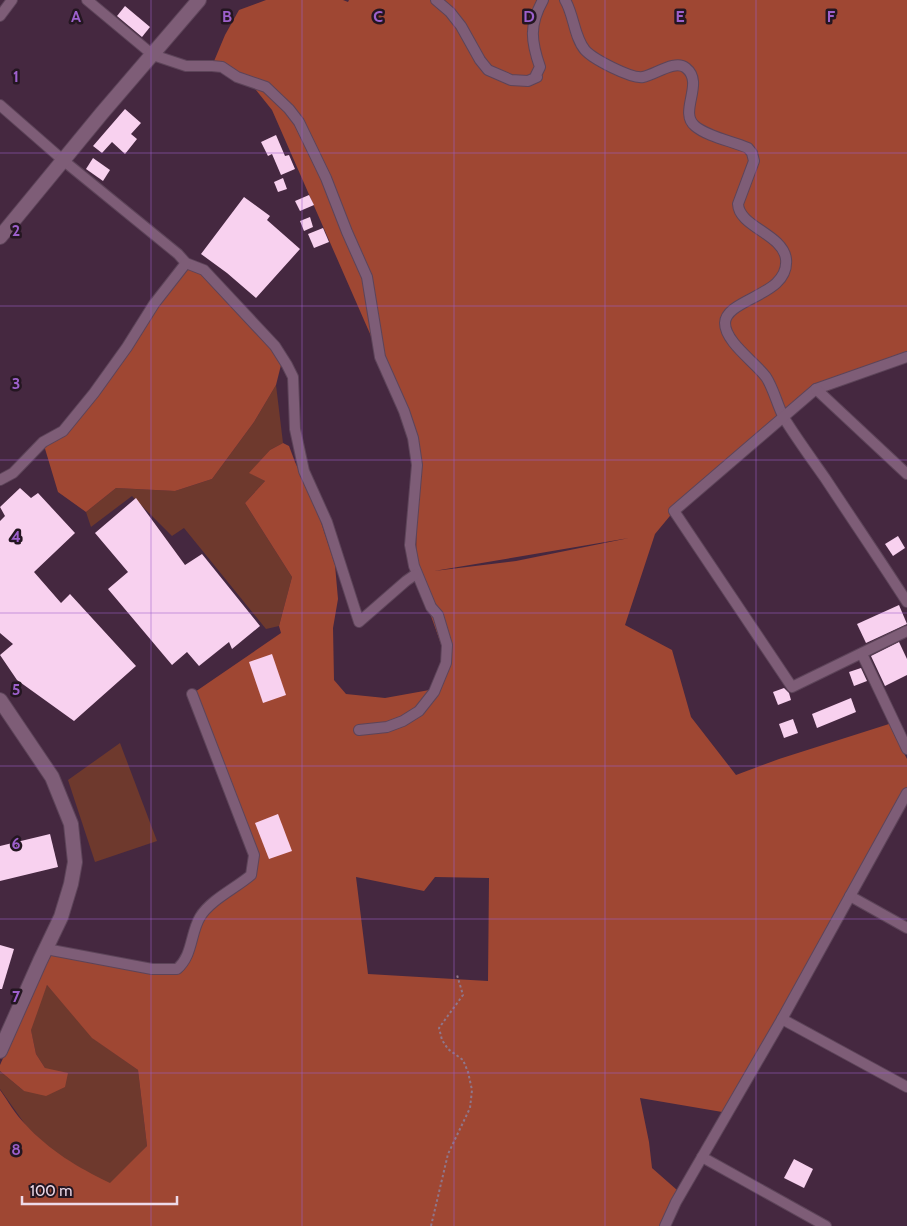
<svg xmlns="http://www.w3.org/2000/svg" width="907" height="1226" viewBox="0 0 907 1226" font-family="Cabin,sans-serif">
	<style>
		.green { fill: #6e392d }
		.forest { fill: #9f4733; fill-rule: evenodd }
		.building { fill: #f8d1ef }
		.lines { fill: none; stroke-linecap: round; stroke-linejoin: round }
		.minor-casing { stroke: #5d4459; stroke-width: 12 }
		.tertiary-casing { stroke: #5d4459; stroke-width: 16 }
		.path { stroke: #8f768a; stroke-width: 2; stroke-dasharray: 2.5 2.5; stroke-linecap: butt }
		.minor { stroke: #7e5d77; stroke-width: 10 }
		.tertiary { stroke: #7e5d77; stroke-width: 14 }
		.grid { fill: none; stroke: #9d60cc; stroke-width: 1; stroke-opacity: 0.55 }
		.grid-label { font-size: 16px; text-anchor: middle; font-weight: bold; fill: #9d60cc; stroke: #241621; stroke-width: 5; stroke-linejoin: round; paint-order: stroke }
	</style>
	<rect width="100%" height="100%" fill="#452840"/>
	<g class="green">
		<polygon points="276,385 283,443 270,450 250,473 265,481 245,503 292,577 279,626 266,629 184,528 172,536 132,496 91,527 86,512 116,488 175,491 212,479 254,422"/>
		<polygon points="120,743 157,841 95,862 68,780"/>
		<polygon points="47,985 94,1039 138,1070 147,1146 110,1186 55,1153 27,1127 0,1089 0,1071 24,1091 45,1068 36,1054 30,1026"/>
	</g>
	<g class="forest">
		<path d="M 266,0 L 343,0 L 348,2 L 349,0 L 907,0 L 907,357 L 800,403 L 674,511 L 655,534 L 625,625 L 672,650 L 691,717 L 736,775 L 779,759 L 889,724 L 907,759 L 907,793 L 728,1113 L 640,1098 L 649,1142 L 652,1168 L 677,1190 L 663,1226 L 0,1226 L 0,1090 C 8,1101 15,1114 25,1124 C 50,1151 77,1167 110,1183 L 147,1146 L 138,1070 L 92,1038 L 47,985 L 31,1030 L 36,1054 L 45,1068 L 68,1073 L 65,1087 L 46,1096 L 24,1091 L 0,1071 L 0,1065 L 50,953 L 176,969 L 211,905 L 253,867 L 192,694 L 281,633 L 279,626 L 292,577 L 245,503 L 265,481 L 249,473 L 270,450 L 283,443 L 289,446 L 295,462 L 317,510 L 335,565 L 338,599 L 333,628 L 334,680 L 346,694 L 385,698 L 435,689 L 446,658 L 416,574 L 417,465 L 392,384 L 272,110 L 244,75 L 212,66 L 225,35 L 239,10 ZM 629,538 L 516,561 L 434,571 ZM 356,877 L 424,891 L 435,877 L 489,878 L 488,981 L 368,974 Z"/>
		<polygon points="186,263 210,276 283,357 276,385 254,422 212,479 175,491 116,488 86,512 58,492 43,442 85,404"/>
	</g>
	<g class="building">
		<polygon points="125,6 150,27 142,37 117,16"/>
		<polygon points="125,109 141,123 131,134 137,139 125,154 112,142 102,153 93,146"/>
		<polygon points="276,135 285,156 289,155 295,169 281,175 272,154 268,156 261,142"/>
		<polygon points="93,158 110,170 103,181 86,169"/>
		<polygon points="283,178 287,189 278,192 274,182"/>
		<polygon points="309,195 314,205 300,211 295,201"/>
		<polygon points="244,197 270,216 267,220 300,249 256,298 227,273 201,254"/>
		<polygon points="310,217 313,227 304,231 300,221"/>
		<polygon points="323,228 329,242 314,248 308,234"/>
		<polygon points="20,488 31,498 38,493 75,533 34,572 61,603 70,594 136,666 74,721 17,680 0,655 13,644 0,633 0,521 5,516 0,507"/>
		<polygon points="136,498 185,565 202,554 260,626 232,649 229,642 199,666 187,652 172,665 108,589 128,572 95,533"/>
		<polygon points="898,536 905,548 893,556 885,544"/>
		<polygon points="899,605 907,624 866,643 857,624"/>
		<polygon points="899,642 907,659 907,675 885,686 871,656"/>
		<polygon points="272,654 286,695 263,703 249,662"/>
		<polygon points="861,668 867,681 854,686 849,672"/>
		<polygon points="784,688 789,693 791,700 778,705 773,692"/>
		<polygon points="851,698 856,712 817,728 812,714"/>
		<polygon points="793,719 798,733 784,738 779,724"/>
		<polygon points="278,814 292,851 269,859 255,823"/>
		<polygon points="50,834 58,867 0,881 0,846"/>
		<polygon points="0,945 14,949 2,989 0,989"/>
		<polygon points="794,1159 813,1169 804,1188 784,1178"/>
	</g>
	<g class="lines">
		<g class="minor-casing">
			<g id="minor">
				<polyline points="87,0 153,55 186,66 212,66 222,67 237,77 266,87 289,109 299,122 326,178 347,232 367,277 380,357 404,411 413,438 417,465 410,545 414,566 431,607 438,615 447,645 446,663 434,692 419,711 403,721 387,727 359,730"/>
				<path d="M 436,0 L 450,12 L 461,26 L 480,60 L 488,70 L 511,80 L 528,81 L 537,77 L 536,75 L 540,67 C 531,41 529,25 543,0"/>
				<path d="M 565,0 C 574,15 574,37 585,50 C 593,59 631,79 643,77 C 655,75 675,59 686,68 C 705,83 678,112 695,126 C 708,137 732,141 748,148 L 752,153 L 754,161 L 738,204 C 739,227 783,234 786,259 C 790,296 726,298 725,323 C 725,342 755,362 766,377 C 774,389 777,405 784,418 C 797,439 811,458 825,478 C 852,519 880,560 907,602"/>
				<polyline points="0,16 12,0"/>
				<polyline points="0,105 64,161 178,254 186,263 204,270 275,346 287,365 293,377 295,429 304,471 327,522 359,622 406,581 416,574"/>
				<polyline points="907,357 816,389 674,511 792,687 907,631"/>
				<polyline points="816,389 907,474"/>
				<polyline points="0,480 13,473 43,442 63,431 94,393 127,347 154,304 186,263"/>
				<polyline points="862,654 907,749"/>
				<polyline points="850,896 907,928"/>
				<path d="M 46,949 L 152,969 L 177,969 C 193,955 190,934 200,917 C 210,900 236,888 251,875 L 254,855 L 192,694"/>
				<polyline points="782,1019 907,1087"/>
				<polyline points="702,1157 826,1226"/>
				<polyline points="665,1226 676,1202 782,1019 907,793"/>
			</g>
		</g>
		<g class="tertiary-casing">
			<g id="tertiary">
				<polyline points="0,237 102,113 199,0"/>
				<polyline points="0,700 52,777 71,824 75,862 71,884 61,917 40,961 0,1051"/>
			</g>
		</g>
		<polyline class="path" points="431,1226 448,1154 470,1108 472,1090 468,1072 463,1060 448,1049 442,1040 439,1028 463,995 457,975"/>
		<use href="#minor" class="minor"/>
		<use href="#tertiary" class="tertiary"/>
	</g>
	<path class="grid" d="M 151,0 L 151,1226M 302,0 L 302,1226M 454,0 L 454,1226M 605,0 L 605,1226M 756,0 L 756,1226M 0,153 L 907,153M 0,306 L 907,306M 0,460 L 907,460M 0,613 L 907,613M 0,766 L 907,766M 0,919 L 907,919M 0,1073 L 907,1073"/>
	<g class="grid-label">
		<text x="76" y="22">A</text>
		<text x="227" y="22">B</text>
		<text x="378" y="22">C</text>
		<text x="529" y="22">D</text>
		<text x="680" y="22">E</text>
		<text x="831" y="22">F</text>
		<text x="16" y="82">1</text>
		<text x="16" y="236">2</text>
		<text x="16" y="389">3</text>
		<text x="16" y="542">4</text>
		<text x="16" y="695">5</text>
		<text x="16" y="849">6</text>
		<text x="16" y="1002">7</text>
		<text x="16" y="1155">8</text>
	</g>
	<path d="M22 1196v8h155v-8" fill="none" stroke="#eddae9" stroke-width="2.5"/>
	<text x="30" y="1196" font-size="15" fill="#eddae9" stroke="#241621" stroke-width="4" paint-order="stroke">100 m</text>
</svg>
